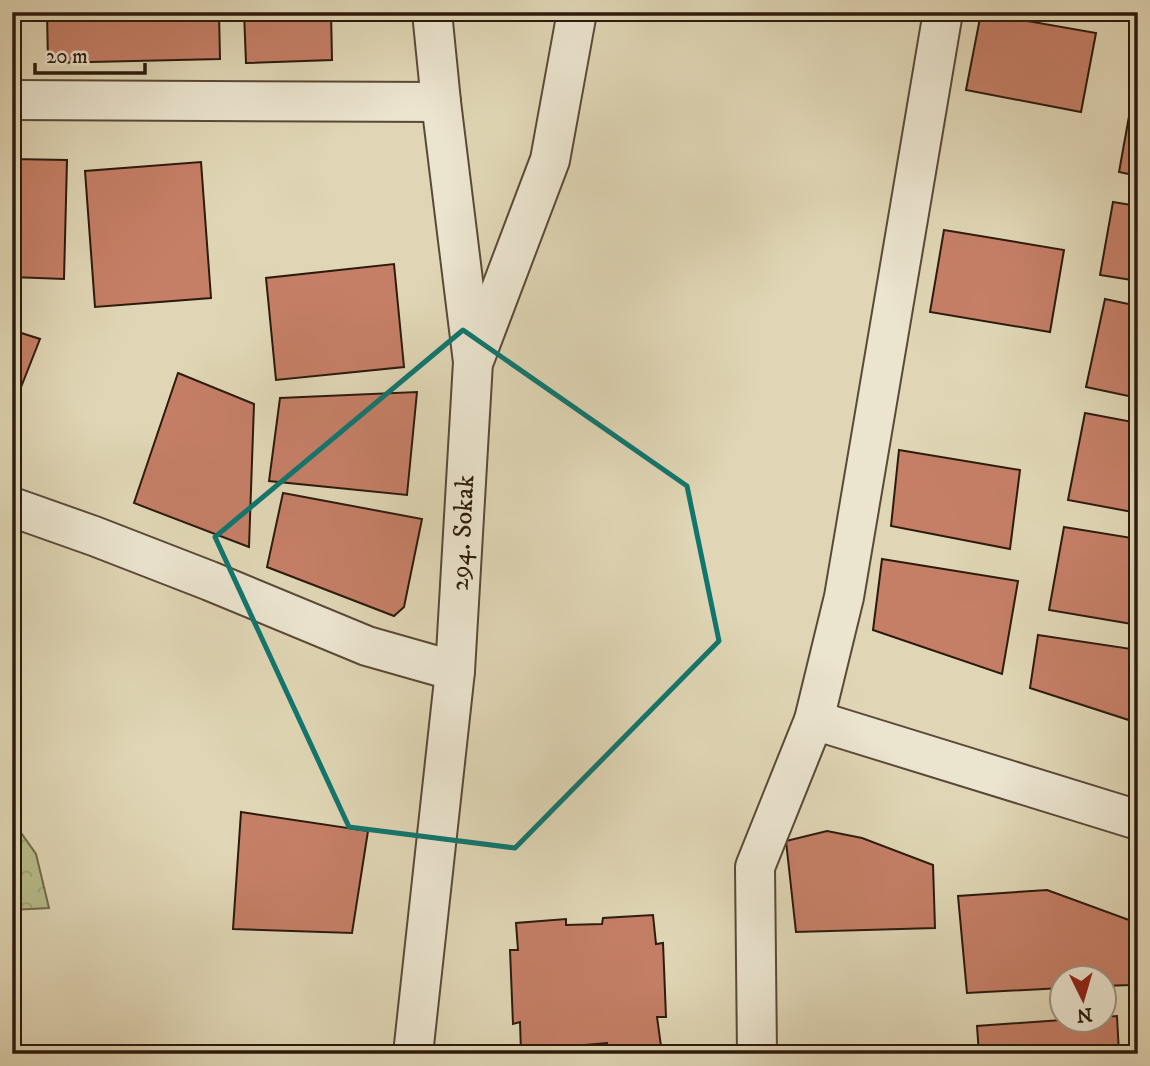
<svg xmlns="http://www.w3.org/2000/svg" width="1150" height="1066" viewBox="0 0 1150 1066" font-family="'IM FELL DW Pica',serif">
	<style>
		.park { fill: url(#park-crowns); stroke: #716c4c; stroke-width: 2 }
		.building { fill: #c57f67; stroke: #2c1b0d; stroke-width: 2 }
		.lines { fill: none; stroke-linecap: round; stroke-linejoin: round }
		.minor-casing { stroke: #594a37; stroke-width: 42 }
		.minor { stroke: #ebe4cf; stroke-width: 38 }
		.marked { fill: none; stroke: #0f766e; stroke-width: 5; stroke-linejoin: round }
		.labels { text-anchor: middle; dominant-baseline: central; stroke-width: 6; stroke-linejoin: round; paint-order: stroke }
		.street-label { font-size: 26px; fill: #2c1b0d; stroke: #ebe4cf }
	</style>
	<defs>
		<pattern id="park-crowns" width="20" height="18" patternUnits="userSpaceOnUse" patternTransform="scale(1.75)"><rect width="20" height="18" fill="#b6bd8b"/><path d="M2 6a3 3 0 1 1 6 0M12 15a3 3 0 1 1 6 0" fill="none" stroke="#9da277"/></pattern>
	</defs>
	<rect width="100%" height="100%" fill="#e0d6b5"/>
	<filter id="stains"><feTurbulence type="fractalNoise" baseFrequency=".00286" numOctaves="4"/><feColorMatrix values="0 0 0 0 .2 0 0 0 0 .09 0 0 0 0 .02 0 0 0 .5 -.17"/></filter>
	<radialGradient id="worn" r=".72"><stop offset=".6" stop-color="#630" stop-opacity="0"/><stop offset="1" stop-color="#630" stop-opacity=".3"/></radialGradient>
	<polygon class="park" points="12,820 36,854 49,908 12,910"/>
	<g class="building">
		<polygon points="47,12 219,12 220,59 48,63"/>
		<polygon points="244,12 331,12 332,60 246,63"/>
		<polygon points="981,13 1096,33 1081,112 966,90"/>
		<polygon points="1135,83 1138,84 1138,176 1119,172"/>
		<polygon points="12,159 67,160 64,279 12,277"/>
		<polygon points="201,162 211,298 95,307 85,171"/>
		<polygon points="1113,202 1138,206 1138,281 1100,275"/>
		<polygon points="944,230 1064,250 1050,332 930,312"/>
		<polygon points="394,264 404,367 276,380 266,278"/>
		<polygon points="1105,299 1138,306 1138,398 1086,387"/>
		<polygon points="12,330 40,339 12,410"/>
		<polygon points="178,373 254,404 249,547 134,503"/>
		<polygon points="417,392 407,495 269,481 280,398"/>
		<polygon points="1085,413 1138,423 1138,513 1068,500"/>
		<polygon points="899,450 1020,470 1010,549 891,526"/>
		<polygon points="283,493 422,519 404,607 394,616 267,567"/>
		<polygon points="1064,527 1138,539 1138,625 1049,610"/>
		<polygon points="882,559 1018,581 1002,674 873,630"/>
		<polygon points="1038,635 1138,650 1138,723 1030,688"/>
		<polygon points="241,812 368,831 352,933 233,929"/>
		<polygon points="827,831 862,838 933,865 935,928 796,932 786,841"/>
		<polygon points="1047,890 1129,920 1130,985 1104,986 1104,978 1062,978 1062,988 967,993 958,896"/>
		<polygon points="653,915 656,944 663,943 666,1017 657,1017 661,1046 607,1049 607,1043 573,1046 573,1050 521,1052 520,1022 513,1024 510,950 518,950 516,923 566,919 566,925 602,924 603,918"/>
		<polygon points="1117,1016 1119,1054 979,1054 977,1026 1062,1020 1104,1020 1104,1017"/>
	</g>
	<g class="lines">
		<g class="minor-casing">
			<g id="minor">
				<polyline points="12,100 441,102"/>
				<polyline points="475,358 550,160 577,12"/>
				<polyline points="12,507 94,536 210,581 367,646 455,671"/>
				<polyline points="814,720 1138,820"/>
				<polyline points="413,1054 455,671 473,362 441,102 432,12"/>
				<polyline points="757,1054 755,867 814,720 844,597 943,12"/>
			</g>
		</g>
		<use href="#minor" class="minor"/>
	</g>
	<path class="marked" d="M 463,330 L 687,486 L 719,641 L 515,848 L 349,827 L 215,537 Z"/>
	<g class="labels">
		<g class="street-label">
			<text transform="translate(463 533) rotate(-87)">294. Sokak</text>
		</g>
	</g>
	<rect width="1150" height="1066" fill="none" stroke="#e0d6b5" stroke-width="42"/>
	<rect x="14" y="14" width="1122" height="1038" fill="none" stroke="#2c1b0d" stroke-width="3.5"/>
	<rect x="21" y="21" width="1108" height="1024" fill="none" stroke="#2c1b0d" stroke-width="2"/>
	<g transform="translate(1083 999) rotate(175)"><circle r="33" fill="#ebe4cf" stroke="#9f9481" stroke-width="2"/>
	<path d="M0-5L12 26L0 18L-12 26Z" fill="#8f2418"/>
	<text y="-10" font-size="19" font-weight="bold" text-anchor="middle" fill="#2c1b0d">N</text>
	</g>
	<path d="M35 63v10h110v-10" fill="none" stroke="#2c1b0d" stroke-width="3.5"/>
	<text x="46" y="63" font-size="21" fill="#2c1b0d" stroke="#ebe4cf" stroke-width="5" paint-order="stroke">20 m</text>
	<rect width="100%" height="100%" filter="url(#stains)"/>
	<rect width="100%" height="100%" fill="url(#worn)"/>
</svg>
